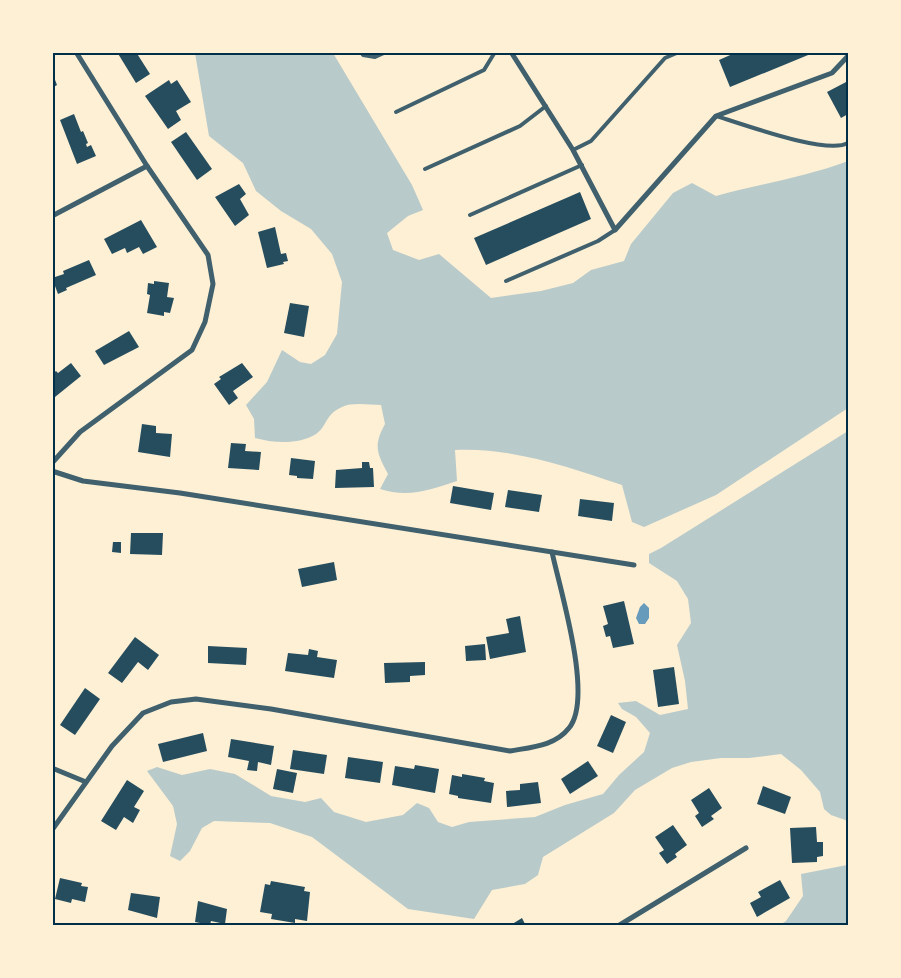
<svg xmlns="http://www.w3.org/2000/svg" width="901" height="978" viewBox="0 0 901 978" font-family="Commissioner,sans-serif">
	<style>
		.green { fill: #b9caca }
		.water { fill: #669bbc }
		.building { fill: #264d5e }
		.lines { fill: none; stroke-linecap: round; stroke-linejoin: round }
		.service { stroke: #3f606c; stroke-width: 4 }
		.minor { stroke: #3f606c; stroke-width: 5 }
		.neatline { fill: none; stroke: #003049; stroke-width: 2 }
	</style>
	<rect width="100%" height="100%" fill="#fdf0d5"/>
	<g class="green">
		<path d="M 195,53 L 333,53 L 412,185 L 423,210 L 408,216 L 387,233 L 393,250 L 419,260 L 439,254 L 491,298 L 541,291 L 573,283 L 591,270 L 624,261 L 631,244 L 673,193 L 692,183 L 716,196 C 760,184 806,177 848,161 L 848,408 L 716,495 L 644,527 L 632,522 L 622,485 C 569,467 511,447 455,450 L 457,481 C 430,490 408,498 380,489 L 388,474 C 377,453 373,446 385,424 L 381,405 C 370,405 352,402 342,407 C 325,414 327,427 316,434 C 299,445 273,443 255,438 L 254,419 L 246,405 L 267,382 L 282,350 L 300,362 L 311,364 L 325,355 L 337,334 L 342,282 L 332,254 L 311,229 L 281,211 L 256,191 L 243,163 L 209,136 Z"/>
		<polygon points="848,431 848,821 831,815 824,809 820,792 801,770 781,754 749,758 721,758 691,762 672,768 635,790 614,813 543,857 538,875 525,884 492,890 474,919 408,909 312,837 270,823 214,821 202,828 190,851 180,861 170,856 177,824 173,806 147,771 157,767 182,775 210,769 235,774 271,796 305,802 321,798 334,812 366,822 403,815 417,803 429,808 438,822 452,827 469,822 535,817 565,805 603,794 619,775 644,752 650,733 636,717 622,709 618,703 636,701 660,715 688,709 685,681 677,645 691,623 688,599 677,581 649,563 649,554 661,548"/>
		<polygon points="848,863 848,925 780,925 786,921 803,896 801,874 847,865"/>
	</g>
	<polygon class="water" points="644,603 649,608 649,618 645,624 639,624 636,618 640,607"/>
	<g class="building">
		<polygon points="117,52 136,52 150,74 136,83"/>
		<polygon points="737,52 813,52 813,53 730,87 719,60"/>
		<polygon points="52,72 57,85 52,88"/>
		<polygon points="169,80 171,84 177,80 191,102 176,111 181,120 168,129 145,96"/>
		<polygon points="848,81 848,114 841,118 827,92"/>
		<polygon points="74,114 81,132 83,131 88,143 86,144 87,147 91,145 96,156 77,164 60,120"/>
		<polygon points="186,132 212,169 197,180 171,142"/>
		<polygon points="239,184 246,194 240,199 249,215 235,226 215,197"/>
		<polygon points="580,192 591,219 486,265 474,238"/>
		<polygon points="141,220 157,247 143,254 139,247 127,253 125,248 112,254 104,239"/>
		<polygon points="275,227 281,254 286,253 288,261 283,262 284,264 267,268 258,232"/>
		<polygon points="89,260 96,275 66,288 67,290 58,294 52,278 64,274 63,271"/>
		<polygon points="154,281 169,283 167,297 174,298 170,313 164,312 164,316 147,313 150,295 147,294 148,283 154,284"/>
		<polygon points="290,303 309,306 304,337 284,333"/>
		<polygon points="129,331 139,347 104,365 95,351"/>
		<polygon points="71,363 81,376 55,397 52,394 52,374 56,371 58,373"/>
		<polygon points="242,363 253,377 233,391 238,398 229,405 214,384 221,379 219,377"/>
		<polygon points="142,424 156,426 156,433 172,434 170,457 138,452"/>
		<polygon points="231,443 246,444 245,451 261,452 259,470 228,468"/>
		<polygon points="291,458 315,461 313,479 297,478 297,476 289,475"/>
		<polygon points="362,462 369,462 370,468 373,468 374,487 335,488 336,470 362,468"/>
		<polygon points="453,486 494,493 491,510 450,503"/>
		<polygon points="508,490 542,495 539,512 505,507"/>
		<polygon points="580,499 614,503 612,521 578,516"/>
		<polygon points="131,533 163,533 162,555 130,554"/>
		<polygon points="113,542 121,542 121,553 112,552"/>
		<polygon points="334,562 337,580 302,587 298,569"/>
		<polygon points="624,601 634,644 613,648 610,636 606,637 603,626 608,624 603,606"/>
		<polygon points="520,616 526,652 490,659 486,637 509,633 506,619"/>
		<polygon points="135,637 159,655 148,670 138,662 122,683 108,673"/>
		<polygon points="485,644 486,660 466,661 465,646"/>
		<polygon points="208,646 247,648 246,665 208,663"/>
		<polygon points="309,649 318,651 317,657 337,660 334,678 285,671 288,653 308,655"/>
		<polygon points="425,662 425,675 410,676 410,682 385,683 384,663"/>
		<polygon points="674,667 679,704 658,707 653,670"/>
		<polygon points="85,688 100,699 75,735 60,725"/>
		<polygon points="611,715 626,722 613,753 597,746"/>
		<polygon points="203,733 207,751 163,762 158,744"/>
		<polygon points="231,739 274,746 271,765 258,762 257,771 247,770 249,761 228,757"/>
		<polygon points="293,750 327,755 324,774 290,769"/>
		<polygon points="348,757 383,762 380,783 345,778"/>
		<polygon points="588,761 598,776 570,794 561,779"/>
		<polygon points="415,765 439,769 435,793 392,785 395,766 414,769"/>
		<polygon points="277,769 297,773 293,793 273,789"/>
		<polygon points="462,774 485,778 484,781 494,783 491,803 458,798 458,796 449,794 452,775 462,777"/>
		<polygon points="127,780 144,791 134,807 140,810 133,823 124,817 116,830 101,821"/>
		<polygon points="538,782 541,803 507,807 506,791 520,790 520,784"/>
		<polygon points="763,786 791,797 785,814 757,804"/>
		<polygon points="709,788 722,808 711,816 714,819 702,827 695,816 699,813 691,800"/>
		<polygon points="673,825 687,845 675,854 677,857 667,864 659,853 664,850 655,837"/>
		<polygon points="816,827 817,842 823,842 823,856 817,857 817,862 792,863 790,828"/>
		<polygon points="60,878 82,883 81,886 88,887 85,902 72,899 71,903 55,899"/>
		<polygon points="780,880 790,898 757,917 750,903 761,897 758,892"/>
		<polygon points="271,881 305,887 304,891 310,892 307,921 295,919 295,923 271,919 272,914 260,912 265,884 270,885"/>
		<polygon points="131,893 160,897 157,918 128,910"/>
		<polygon points="198,901 227,909 225,924 211,921 210,925 195,922"/>
		<polygon points="522,918 526,926 509,926"/>
	</g>
	<g class="lines">
		<g class="service">
			<polyline points="361,52 363,55 375,57 386,52"/>
			<polyline points="396,112 484,70 495,52"/>
			<path d="M 716,116 C 743,124 826,155 848,143"/>
			<polyline points="573,150 591,141 665,58 679,52"/>
			<polyline points="425,169 520,126 546,106"/>
			<polyline points="470,215 582,165"/>
			<polyline points="506,281 598,241 615,230"/>
		</g>
		<g class="minor">
			<polyline points="511,52 573,150 615,230 716,116 832,73 848,56"/>
			<polyline points="52,216 147,166"/>
			<polyline points="52,463 80,432 192,350 205,322 213,284 208,255 147,166 76,52"/>
			<polyline points="52,471 83,481 180,493 634,565"/>
			<polyline points="52,768 86,782"/>
			<path d="M 52,830 L 112,746 L 143,713 L 171,702 L 196,699 L 271,709 L 510,751 C 532,747 555,746 569,728 C 594,698 560,590 552,552"/>
			<polyline points="618,926 746,848"/>
		</g>
	</g>
	<rect width="901" height="978" fill="none" stroke="#fdf0d5" stroke-width="108"/>
	<rect x="54" y="54" width="793" height="870" class="neatline"/>
</svg>
